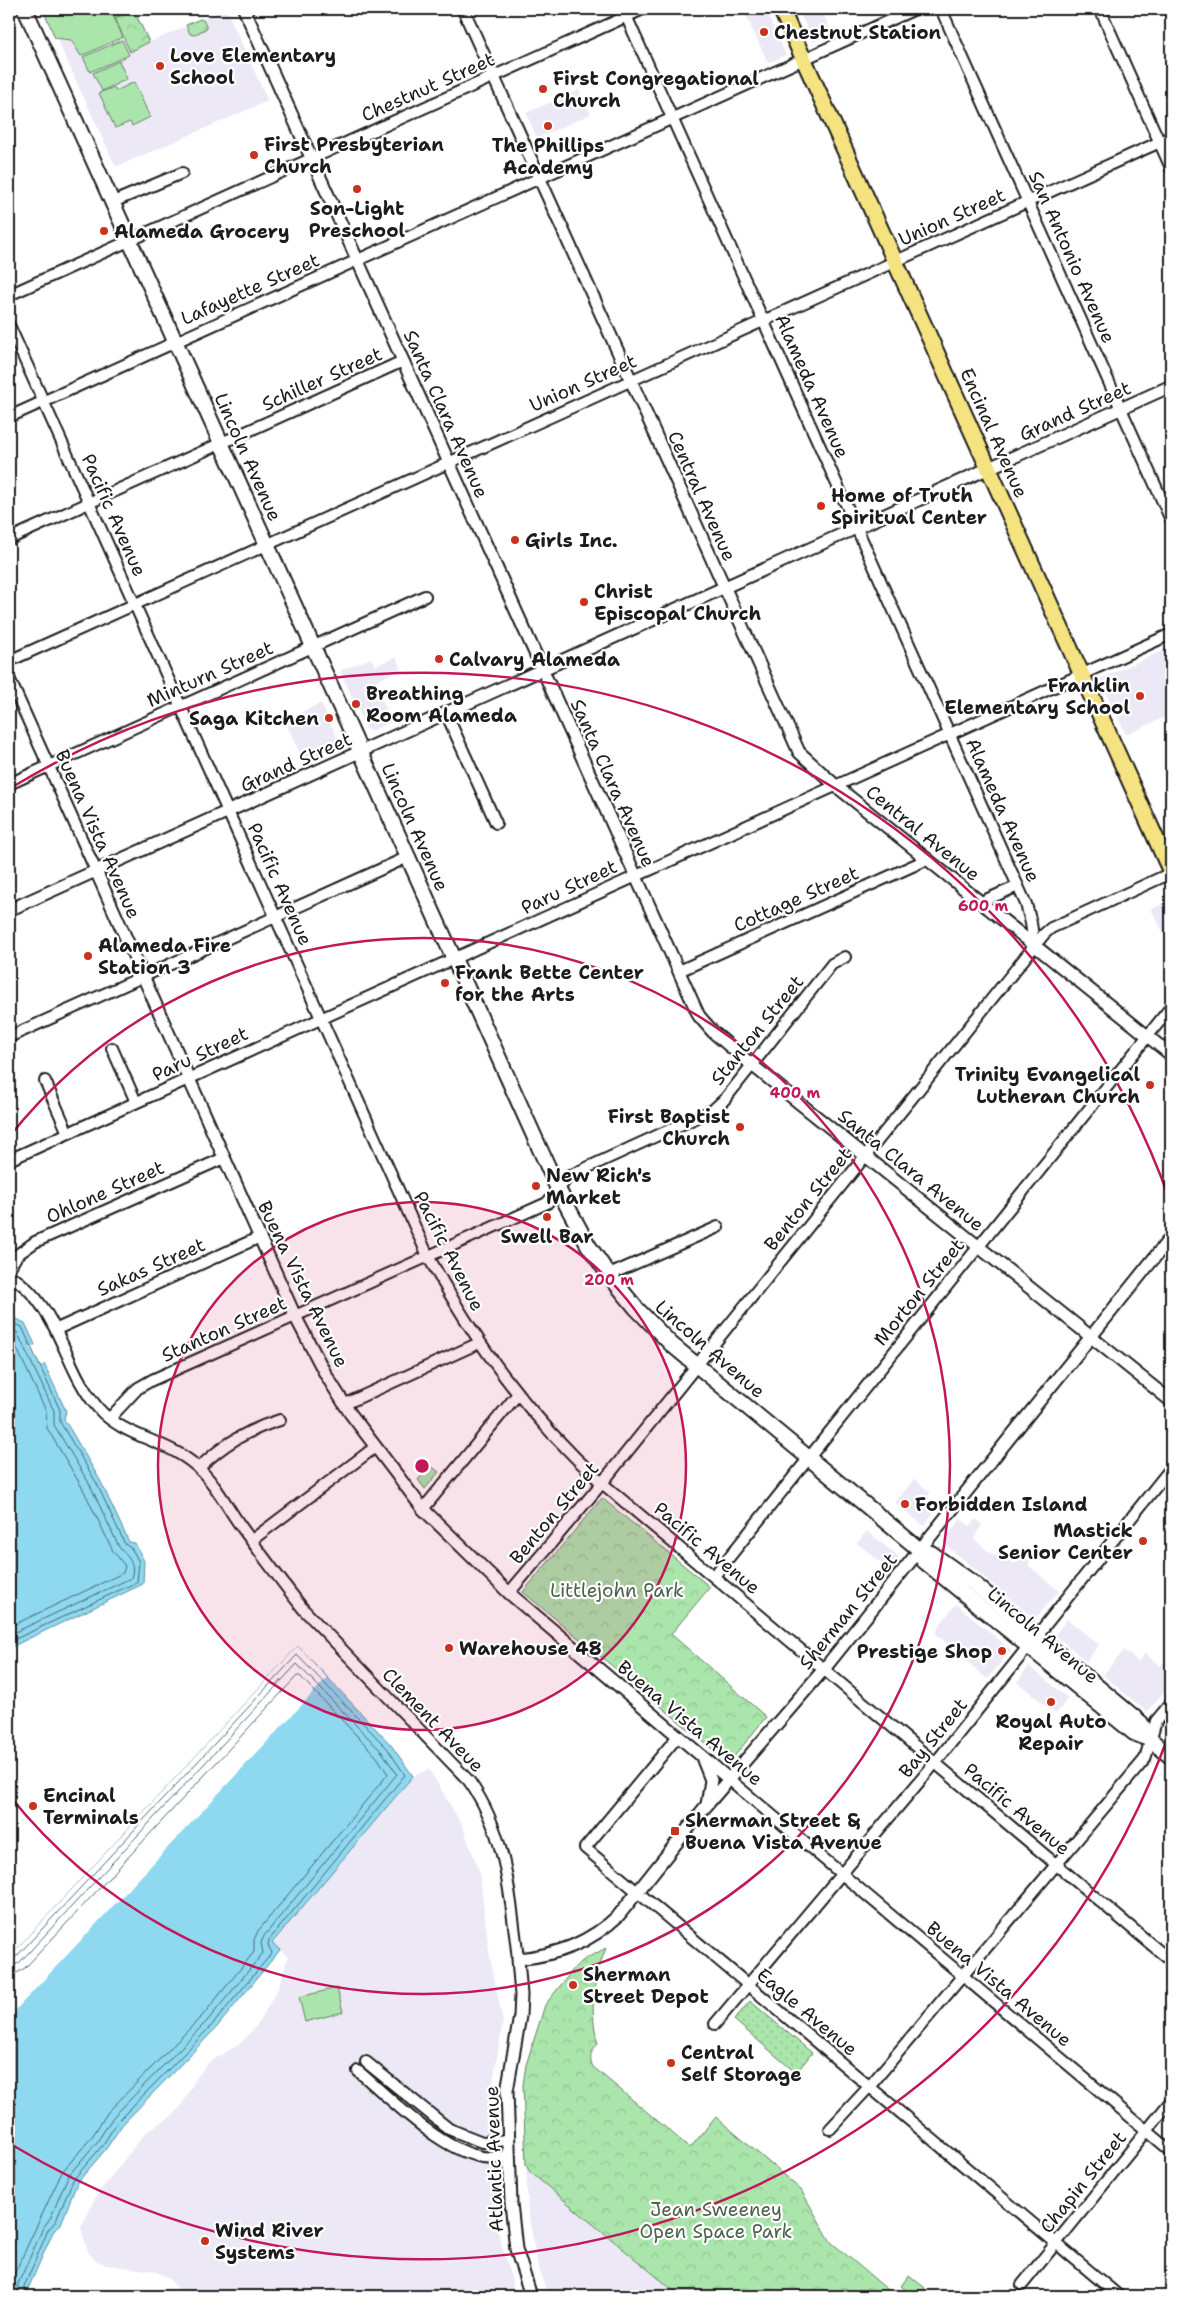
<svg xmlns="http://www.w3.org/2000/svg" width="1180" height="2305" viewBox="0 0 1180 2305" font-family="'Shantell Sans',sans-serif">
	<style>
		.built { fill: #ede8f6 }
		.grass { fill: #aae5ab; stroke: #638064 }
		.park { fill: url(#park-crowns); stroke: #638064 }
		.garden { fill: url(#garden-dots); stroke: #638064 }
		.water { fill: #8ed8f0; stroke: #608d9b }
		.pier { fill: #fff }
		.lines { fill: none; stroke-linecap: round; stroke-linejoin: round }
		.shore { stroke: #4a6771; stroke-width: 1 }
		.minor-casing { stroke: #1c1c1c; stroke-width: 14 }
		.tertiary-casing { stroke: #1c1c1c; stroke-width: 15 }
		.secondary-casing { stroke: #1c1c1c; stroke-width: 18 }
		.primary-casing { stroke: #1c1c1c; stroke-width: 19 }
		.minor { stroke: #fff; stroke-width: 10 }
		.tertiary { stroke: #fff; stroke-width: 11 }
		.secondary { stroke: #fff; stroke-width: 14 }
		.primary { stroke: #f5e382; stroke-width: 15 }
		.ring { fill: none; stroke: #c2185b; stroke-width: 2.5 }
		.poi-dot { fill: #c8321e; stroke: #fff; stroke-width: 2 }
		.labels { text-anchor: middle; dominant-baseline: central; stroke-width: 4.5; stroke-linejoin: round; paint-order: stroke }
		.poi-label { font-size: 19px; font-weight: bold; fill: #1c1c1c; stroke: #fff; text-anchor: start }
		.street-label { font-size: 19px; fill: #1c1c1c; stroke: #fff }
		.park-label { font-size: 19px; fill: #4e624e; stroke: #fff }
		.centre { fill: #c2185b; stroke: #fff; stroke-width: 2.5 }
		.ring-label { font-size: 15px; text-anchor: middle; font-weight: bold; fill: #c2185b; stroke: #fff; stroke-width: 4.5; stroke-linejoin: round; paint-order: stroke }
	</style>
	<defs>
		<pattern id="park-crowns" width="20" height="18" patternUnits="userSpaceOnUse" patternTransform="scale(1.25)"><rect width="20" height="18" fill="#aae5ab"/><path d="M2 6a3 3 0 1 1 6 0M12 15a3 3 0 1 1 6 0" fill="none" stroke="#92c493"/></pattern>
		<pattern id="garden-dots" width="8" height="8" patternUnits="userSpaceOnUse" patternTransform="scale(1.25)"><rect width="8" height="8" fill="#aae5ab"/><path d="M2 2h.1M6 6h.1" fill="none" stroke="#92c493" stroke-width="1.8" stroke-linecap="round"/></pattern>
	</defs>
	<rect width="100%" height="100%" fill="#fff"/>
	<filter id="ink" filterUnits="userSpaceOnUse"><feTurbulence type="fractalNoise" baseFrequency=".02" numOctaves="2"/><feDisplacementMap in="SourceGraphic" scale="10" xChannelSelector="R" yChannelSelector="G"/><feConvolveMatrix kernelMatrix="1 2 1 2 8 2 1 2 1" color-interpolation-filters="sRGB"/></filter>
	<g filter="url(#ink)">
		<g class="built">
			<polygon points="43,9 135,9 150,42 226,9 268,101 116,167"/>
			<polygon points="743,9 765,9 786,55 768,63"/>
			<polygon points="798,9 821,9 832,33 813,42"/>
			<polygon points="579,90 591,114 537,138 526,113"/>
			<polygon points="1171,647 1171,714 1126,735 1100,679"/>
			<polygon points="396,657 401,669 374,682 392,722 371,731 367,729 340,671 371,658 375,666"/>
			<polygon points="321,703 340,744 303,762 285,720"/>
			<polygon points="1171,809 1171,835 1162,814"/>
			<polygon points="1167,902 1171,912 1171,947 1151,909"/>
			<polygon points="914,1479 930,1492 927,1498 938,1507 924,1526 895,1503"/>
			<polygon points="961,1519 970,1526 976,1519 982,1524 974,1539 993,1555 1004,1556 1014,1564 1023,1556 1030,1561 1028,1565 1059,1591 1035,1619 942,1542"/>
			<polygon points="867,1531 899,1557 889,1569 857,1543"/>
			<polygon points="956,1604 1011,1650 987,1679 936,1634 939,1626"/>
			<polygon points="1067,1619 1099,1645 1086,1661 1055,1635"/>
			<polygon points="1124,1650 1138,1662 1145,1653 1160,1666 1165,1662 1171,1668 1171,1683 1147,1712 1103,1675"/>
			<polygon points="1029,1666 1068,1698 1056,1714 1017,1682"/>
			<polygon points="429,1769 462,1825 479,1870 490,1958 503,2021 490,2102 497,2228 516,2296 185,2296 169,2279 155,2271 106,2265 95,2260 88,2252 81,2228 96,2196 146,2132 173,2115 182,2105 196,2078 209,2062 240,2044 257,2025 278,1989 288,1957 272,1943 413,1776"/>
			<polygon points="526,2165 530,2172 680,2296 548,2296 537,2263 528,2212"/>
		</g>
		<g class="grass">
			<polygon points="43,9 110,9 123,37 81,56 71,40 55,38"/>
			<polygon points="122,40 129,55 90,72 83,57"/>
			<polygon points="119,61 127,79 102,91 93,73"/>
			<polygon points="134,82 150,117 132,126 130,122 115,128 99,93 114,87 116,91"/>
			<polygon points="430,1465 439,1472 425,1489 418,1480"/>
			<polygon points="337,1988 343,2012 305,2022 299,1997"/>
			<polygon points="909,2275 925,2288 918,2296 913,2296 901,2286"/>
		</g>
		<g class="park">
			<polygon points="133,9 149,42 130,52 115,18"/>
			<polygon points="200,19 203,20 207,28 194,35 190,34 186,25"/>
			<polygon points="602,1498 710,1587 671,1634 766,1717 729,1763 523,1592"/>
			<path d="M 606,1948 C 593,1981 589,2009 598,2044 C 591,2051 589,2056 592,2066 L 690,2148 L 716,2117 L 801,2190 L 831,2242 L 895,2296 L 680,2296 L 530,2172 L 526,2165 L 523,2085 L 526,2065 L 545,2005 L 575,1967 L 585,1959 Z"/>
		</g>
		<g class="garden">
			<polygon points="110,9 134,9 115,18"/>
			<polygon points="750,2001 812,2053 796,2073 734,2020"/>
		</g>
		<g class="water">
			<polygon points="15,1318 25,1323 66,1411 64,1419 100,1480 129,1542 135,1543 144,1561 143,1584 9,1648 9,1321"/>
			<polygon points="298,1646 391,1745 413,1776 272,1943 280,1950 217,2027 122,2125 106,2149 77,2183 61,2224 53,2232 28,2289 30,2296 9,2296 9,1957"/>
		</g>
		<g class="pier">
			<polygon points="36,1345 46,1363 40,1366 30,1347"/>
			<polygon points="298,1646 327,1678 9,2017 9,1957"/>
		</g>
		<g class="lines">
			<g class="shore">
				<polyline points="9,1325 15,1324 22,1327 60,1410 60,1422 96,1482 125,1544 132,1549 139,1562 137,1582 9,1642"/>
				<path d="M 9,1331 L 17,1332 L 54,1411 L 54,1425 L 90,1485 L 119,1547 C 128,1558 136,1562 131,1578 L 9,1635"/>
				<polyline points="9,1339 13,1340 46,1411 47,1428 83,1489 113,1551 125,1566 123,1573 9,1627"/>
				<polyline points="9,1960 15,1958 297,1655 387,1748 405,1775 269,1940 268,1945 272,1953 213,2024 118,2121 102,2146 73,2180 56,2221 48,2230 24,2287 25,2296"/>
				<polyline points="9,1967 19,1963 297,1664 382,1752 397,1774 264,1936 261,1943 263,1953 208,2020 113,2117 97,2142 68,2176 51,2217 43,2228 18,2284 18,2296"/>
				<polyline points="9,1974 17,1973 25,1968 297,1676 300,1676 377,1757 388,1774 258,1931 254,1940 254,1952 203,2015 108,2112 91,2138 62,2172 11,2281 10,2296"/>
			</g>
			<g class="minor-casing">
				<g id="minor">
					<polyline points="623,9 1026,904 1031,923 1034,945"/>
					<polyline points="941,9 1171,520"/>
					<polyline points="1100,9 1171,168"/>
					<polyline points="113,202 182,173"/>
					<polyline points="9,295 643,9"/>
					<path d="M 9,325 L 428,1256 C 477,1345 526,1414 602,1483 L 1171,1961"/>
					<polyline points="9,417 915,9"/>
					<polyline points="9,539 403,361"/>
					<polyline points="9,661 1171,137"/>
					<polyline points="9,678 96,871"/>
					<polyline points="446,713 496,823"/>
					<polyline points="9,784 425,596"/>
					<polyline points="981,902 1018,886"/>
					<polyline points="679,971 928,859"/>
					<polyline points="9,1037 408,857"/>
					<polyline points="112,1048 136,1102"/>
					<polyline points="45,1081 68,1133"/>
					<polyline points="9,1160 1171,634"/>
					<polyline points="9,1269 17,1255 35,1242 224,1158"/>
					<path d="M 9,1275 C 60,1305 62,1366 98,1408 C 123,1437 167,1440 195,1465 C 214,1481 226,1505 240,1525 C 261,1554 282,1582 304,1610 L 469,1781 C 507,1834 510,1896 518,1959"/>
					<polyline points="609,1275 718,1227"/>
					<polyline points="57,1329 260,1237"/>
					<polyline points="345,1404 479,1343"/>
					<polyline points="110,1418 138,1388 152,1380 547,1203 569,1176 713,1110 725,1099 832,964 845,957"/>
					<path d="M 199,1468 C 223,1444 248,1430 280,1420"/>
					<polyline points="423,1509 517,1395"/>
					<polyline points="252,1540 374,1448"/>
					<polyline points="714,1576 1171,1007"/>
					<polyline points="509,1593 602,1483 1044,934 1051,928 1171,873"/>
					<polyline points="678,1736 585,1848 1119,2296"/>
					<polyline points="730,1780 1171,2151"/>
					<polyline points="715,2024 935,1763 1171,1468"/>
					<polyline points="366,2062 449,2129 482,2142 509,2140"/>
					<path d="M 358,2071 C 390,2098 437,2147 478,2156 C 487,2159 499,2157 509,2156"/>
					<polyline points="830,2129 869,2087 1145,1759 1156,1721 1171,1703"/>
					<polyline points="1022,2285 1171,2101"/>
				</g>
			</g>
			<g class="tertiary-casing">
				<g id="tertiary">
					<polyline points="244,9 699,1016 713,1032 752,1065 1171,1401"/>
					<polyline points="463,9 799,752 836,786 1171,1055"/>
					<polyline points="96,871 295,1316 326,1375 350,1413 423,1509 509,1593 730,1780"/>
					<polyline points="9,910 1171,386"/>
					<polyline points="703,1760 711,1780 707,1805"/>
					<path d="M 531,2296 L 516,2249 L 511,2203 L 507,2091 L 520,2016 L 521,1995 L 518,1959 C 557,1955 590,1943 619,1915 L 706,1806 L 824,1669 L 1171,1237"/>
				</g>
			</g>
			<g class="secondary-casing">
				<g id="secondary">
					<polyline points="25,9 558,1189 588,1245 609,1275 636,1308 671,1344 920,1550 931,1553 973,1583 1141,1723 1151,1740"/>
					<polyline points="920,1550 924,1561 1134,1733 1151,1740 1171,1757"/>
				</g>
			</g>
			<g class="primary-casing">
				<polyline id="primary" points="781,9 1171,872"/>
			</g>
			<use href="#minor" class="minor"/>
			<use href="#tertiary" class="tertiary"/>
			<use href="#secondary" class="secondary"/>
			<use href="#primary" class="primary"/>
		</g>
	</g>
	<circle cx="422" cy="1466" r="264" fill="#c2185b" fill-opacity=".12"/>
	<g class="ring">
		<circle cx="422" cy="1466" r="264"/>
		<path d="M9 1137A528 528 0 1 1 9 1795"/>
		<path d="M1170 1731A793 793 0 0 1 14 2146M14 786A793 793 0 0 1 1170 1201"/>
	</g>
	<g class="poi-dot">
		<circle cx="764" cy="32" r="5"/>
		<circle cx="160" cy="66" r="5"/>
		<circle cx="543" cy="89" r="5"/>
		<circle cx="548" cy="126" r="5"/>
		<circle cx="254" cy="155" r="5"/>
		<circle cx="357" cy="189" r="5"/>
		<circle cx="104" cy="231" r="5"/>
		<circle cx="821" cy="506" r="5"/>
		<circle cx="515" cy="540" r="5"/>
		<circle cx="584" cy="602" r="5"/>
		<circle cx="439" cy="659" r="5"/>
		<circle cx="1140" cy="696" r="5"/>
		<circle cx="356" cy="704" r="5"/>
		<circle cx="329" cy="718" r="5"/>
		<circle cx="88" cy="956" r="5"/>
		<circle cx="445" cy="983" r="5"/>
		<circle cx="1150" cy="1085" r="5"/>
		<circle cx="740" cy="1127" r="5"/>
		<circle cx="536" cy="1186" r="5"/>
		<circle cx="547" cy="1217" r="5"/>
		<circle cx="905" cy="1504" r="5"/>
		<circle cx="1143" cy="1541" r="5"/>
		<circle cx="449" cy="1648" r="5"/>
		<circle cx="1002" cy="1651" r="5"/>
		<circle cx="1051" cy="1702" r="5"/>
		<circle cx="33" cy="1806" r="5"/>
		<rect x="670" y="1826" width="10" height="10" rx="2.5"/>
		<circle cx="573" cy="1985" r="5"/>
		<circle cx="671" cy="2063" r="5"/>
		<circle cx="205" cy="2241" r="5"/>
	</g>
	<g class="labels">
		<g class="poi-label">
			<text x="774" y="32">Chestnut Station</text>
			<text x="170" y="55">Love Elementary<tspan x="170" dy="22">School</tspan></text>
			<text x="553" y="78">First Congregational<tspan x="553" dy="22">Church</tspan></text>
			<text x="264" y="144">First Presbyterian<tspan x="264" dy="22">Church</tspan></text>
			<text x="548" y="145" text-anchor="middle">The Phillips<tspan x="548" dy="22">Academy</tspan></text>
			<text x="357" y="208" text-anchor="middle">Son-Light<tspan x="357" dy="22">Preschool</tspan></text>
			<text x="114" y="231">Alameda Grocery</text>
			<text x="831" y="495">Home of Truth<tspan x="831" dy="22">Spiritual Center</tspan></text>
			<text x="525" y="540">Girls Inc.</text>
			<text x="594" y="591">Christ<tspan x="594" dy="22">Episcopal Church</tspan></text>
			<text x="449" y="659">Calvary Alameda</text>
			<text x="1130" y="685" text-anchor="end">Franklin<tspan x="1130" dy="22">Elementary School</tspan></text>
			<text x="366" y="693">Breathing<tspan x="366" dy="22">Room Alameda</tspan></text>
			<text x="319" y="718" text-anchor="end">Saga Kitchen</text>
			<text x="98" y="945">Alameda Fire<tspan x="98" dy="22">Station 3</tspan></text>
			<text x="455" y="972">Frank Bette Center<tspan x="455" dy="22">for the Arts</tspan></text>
			<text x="1140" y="1074" text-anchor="end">Trinity Evangelical<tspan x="1140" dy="22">Lutheran Church</tspan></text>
			<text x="730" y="1116" text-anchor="end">First Baptist<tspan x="730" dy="22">Church</tspan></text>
			<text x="546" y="1175">New Rich's<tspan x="546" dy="22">Market</tspan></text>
			<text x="547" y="1236" text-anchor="middle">Swell Bar</text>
			<text x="915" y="1504">Forbidden Island</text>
			<text x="1133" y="1530" text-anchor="end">Mastick<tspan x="1133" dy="22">Senior Center</tspan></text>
			<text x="459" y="1648">Warehouse 48</text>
			<text x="992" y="1651" text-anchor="end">Prestige Shop</text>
			<text x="1051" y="1721" text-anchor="middle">Royal Auto<tspan x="1051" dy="22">Repair</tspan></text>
			<text x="43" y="1795">Encinal<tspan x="43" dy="22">Terminals</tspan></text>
			<text x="685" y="1820">Sherman Street &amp;<tspan x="685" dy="22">Buena Vista Avenue</tspan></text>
			<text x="583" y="1974">Sherman<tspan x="583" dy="22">Street Depot</tspan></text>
			<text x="681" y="2052">Central<tspan x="681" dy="22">Self Storage</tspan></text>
			<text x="215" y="2230">Wind River<tspan x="215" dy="22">Systems</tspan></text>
		</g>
		<g class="street-label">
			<text transform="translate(428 87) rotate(-24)">Chestnut Street</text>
			<text transform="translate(952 217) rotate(-24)">Union Street</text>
			<text transform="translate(1072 257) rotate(66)">San Antonio Avenue</text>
			<text transform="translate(250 289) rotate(-24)">Lafayette Street</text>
			<text transform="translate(322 379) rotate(-24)">Schiller Street</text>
			<text transform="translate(583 383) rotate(-24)">Union Street</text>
			<text transform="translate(812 386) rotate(66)">Alameda Avenue</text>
			<text transform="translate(1075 411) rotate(-24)">Grand Street</text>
			<text transform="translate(446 414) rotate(66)">Santa Clara Avenue</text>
			<text transform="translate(994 433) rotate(66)">Encinal Avenue</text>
			<text transform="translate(248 457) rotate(66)">Lincoln Avenue</text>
			<text transform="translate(702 496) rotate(66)">Central Avenue</text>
			<text transform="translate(114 515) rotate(66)">Pacific Avenue</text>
			<text transform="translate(210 674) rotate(-24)">Minturn Street</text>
			<text transform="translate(296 762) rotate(-24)">Grand Street</text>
			<text transform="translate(613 783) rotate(66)">Santa Clara Avenue</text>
			<text transform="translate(1003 810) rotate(66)">Alameda Avenue</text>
			<text transform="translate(415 827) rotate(66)">Lincoln Avenue</text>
			<text transform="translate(923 833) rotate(39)">Central Avenue</text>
			<text transform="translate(98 834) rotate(66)">Buena Vista Avenue</text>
			<text transform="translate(280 884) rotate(66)">Pacific Avenue</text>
			<text transform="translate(569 887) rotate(-25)">Paru Street</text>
			<text transform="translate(796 899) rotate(-24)">Cottage Street</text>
			<text transform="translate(757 1030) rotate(-51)">Stanton Street</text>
			<text transform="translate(200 1054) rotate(-25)">Paru Street</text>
			<text transform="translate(911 1170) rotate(39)">Santa Clara Avenue</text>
			<text transform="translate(105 1192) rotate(-24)">Ohlone Street</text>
			<text transform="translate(808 1199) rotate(-51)">Benton Street</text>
			<text transform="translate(449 1251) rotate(63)">Pacific Avenue</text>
			<text transform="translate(151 1267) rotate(-24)">Sakas Street</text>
			<text transform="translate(303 1284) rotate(64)">Buena Vista Avenue</text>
			<text transform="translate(919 1292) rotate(-51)">Morton Street</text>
			<text transform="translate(224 1329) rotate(-24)">Stanton Street</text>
			<text transform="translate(710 1349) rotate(41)">Lincoln Avenue</text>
			<text transform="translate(554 1513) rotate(-50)">Benton Street</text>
			<text transform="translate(707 1548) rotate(40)">Pacific Avenue</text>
			<text transform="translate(848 1611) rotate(-51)">Sherman Street</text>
			<text transform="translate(1043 1635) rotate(40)">Lincoln Avenue</text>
			<text transform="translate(433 1720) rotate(46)">Clement Aveue</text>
			<text transform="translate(690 1723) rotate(40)">Buena Vista Avenue</text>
			<text transform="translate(933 1738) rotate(-51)">Bay Street</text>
			<text transform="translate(1017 1809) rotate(40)">Pacific Avenue</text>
			<text transform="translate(999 1984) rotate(40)">Buena Vista Avenue</text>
			<text transform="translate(807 2012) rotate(40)">Eagle Avenue</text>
			<text transform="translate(494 2159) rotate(-92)">Atlantic Avenue</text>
			<text transform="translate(1083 2182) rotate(-51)">Chapin Street</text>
		</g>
		<g class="park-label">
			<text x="617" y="1590">Littlejohn Park</text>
			<text x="716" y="2209">Jean Sweeney<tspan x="716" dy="22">Open Space Park</tspan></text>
		</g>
	</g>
	<circle cx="422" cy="1466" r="8" class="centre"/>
	<g class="ring-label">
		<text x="983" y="911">600 m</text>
		<text x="795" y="1098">400 m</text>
		<text x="609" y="1285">200 m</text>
	</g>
	<rect width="1180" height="2305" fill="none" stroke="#fff" stroke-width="30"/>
	<rect x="15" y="15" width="1150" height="2275" fill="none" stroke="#1c1c1c" stroke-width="2" filter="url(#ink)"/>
</svg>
